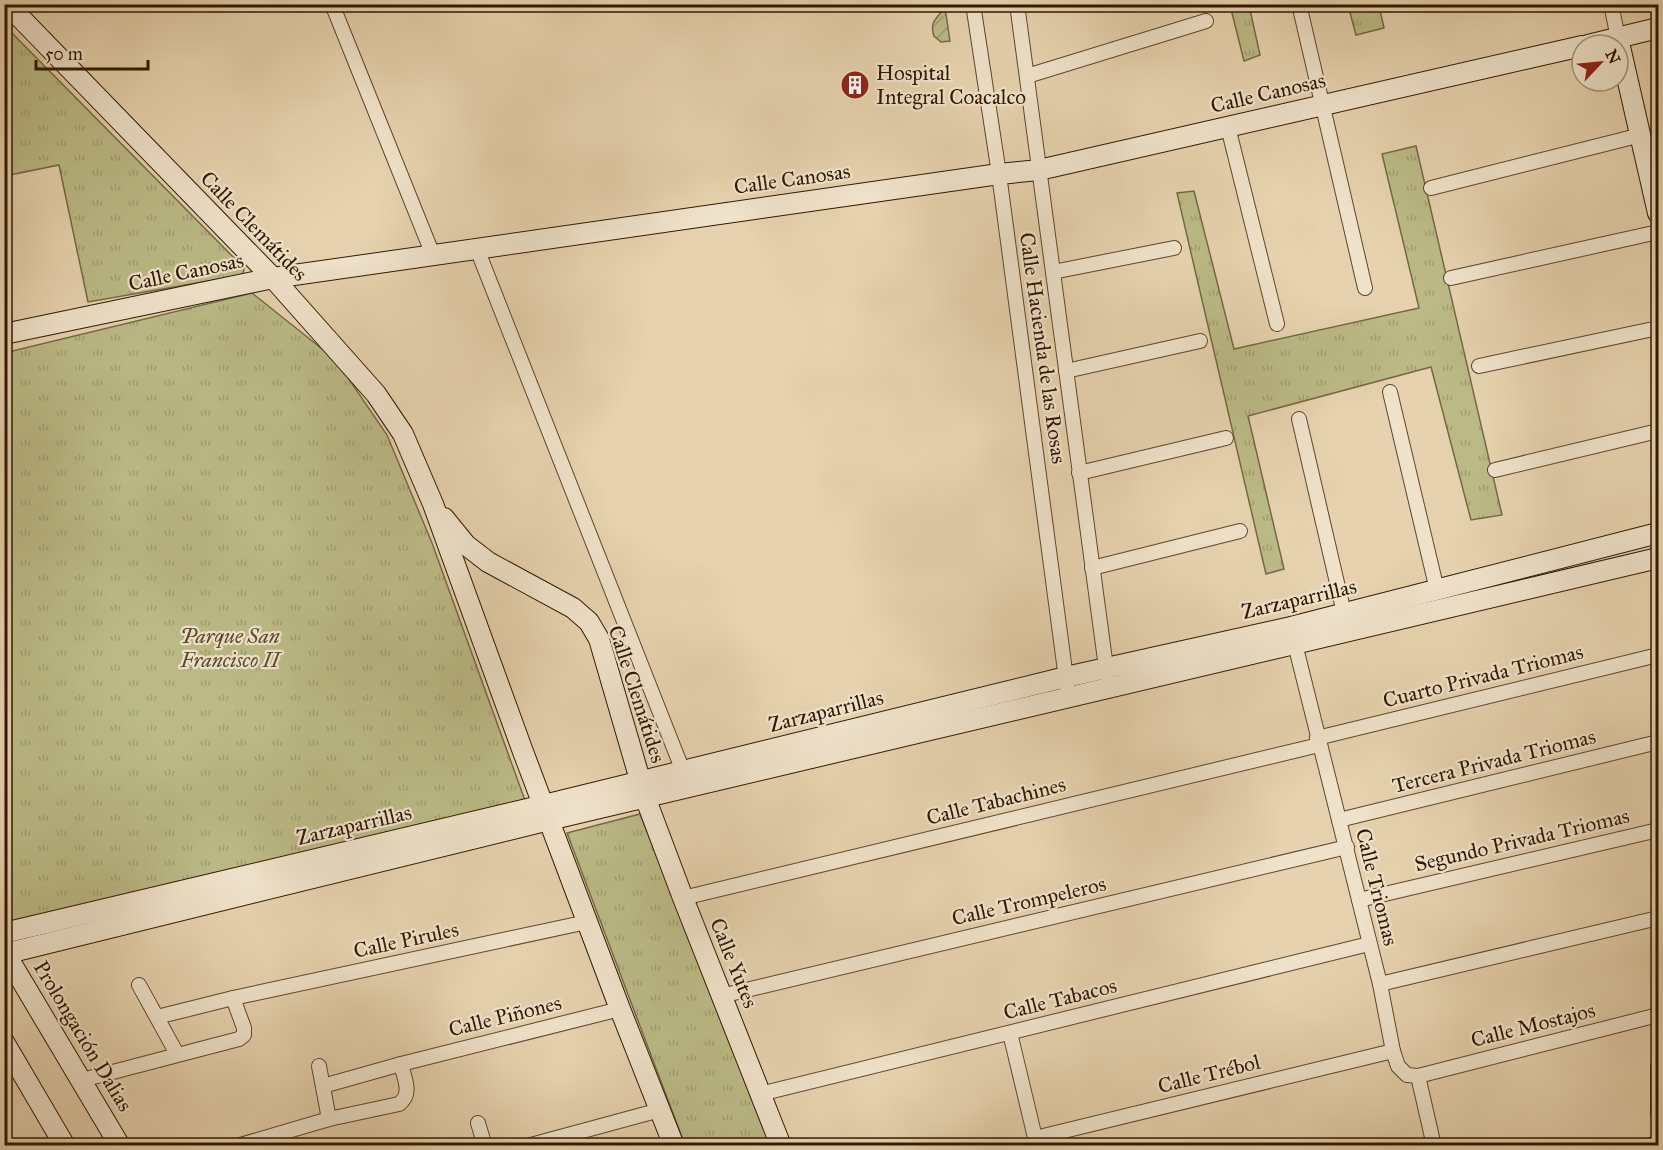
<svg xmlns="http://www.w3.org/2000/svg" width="1663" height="1150" viewBox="0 0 1663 1150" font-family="'IM FELL Great Primer',serif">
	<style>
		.park { fill: url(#park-tufts); stroke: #766943; stroke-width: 1.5 }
		.garden { fill: url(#garden-furrows); stroke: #766943; stroke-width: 1.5 }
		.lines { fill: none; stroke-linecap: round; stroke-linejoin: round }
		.street-casing { stroke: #5e462c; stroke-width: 16 }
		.secondary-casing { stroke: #301800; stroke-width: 22 }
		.street { stroke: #efe2ca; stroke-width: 14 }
		.secondary { stroke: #efe2ca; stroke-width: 20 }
		.labels { text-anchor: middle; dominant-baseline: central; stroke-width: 4.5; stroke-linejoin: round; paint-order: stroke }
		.poi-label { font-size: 21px; fill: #301800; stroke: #efe2ca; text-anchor: start }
		.street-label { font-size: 21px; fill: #301800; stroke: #efe2ca }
		.park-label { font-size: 21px; font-style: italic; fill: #5a4928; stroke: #efe2ca }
	</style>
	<defs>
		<pattern id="park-tufts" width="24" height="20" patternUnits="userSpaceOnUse" patternTransform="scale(1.5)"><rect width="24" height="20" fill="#bbba86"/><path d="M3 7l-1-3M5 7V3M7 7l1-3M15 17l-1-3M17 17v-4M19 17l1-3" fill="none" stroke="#a19f72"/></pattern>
		<pattern id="garden-furrows" width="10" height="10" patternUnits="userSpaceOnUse" patternTransform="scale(1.5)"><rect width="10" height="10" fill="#bbba86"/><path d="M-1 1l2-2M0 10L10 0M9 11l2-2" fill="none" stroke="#a19f72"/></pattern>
	</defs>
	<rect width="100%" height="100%" fill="#e6d2ae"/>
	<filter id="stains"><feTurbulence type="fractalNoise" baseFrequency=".00333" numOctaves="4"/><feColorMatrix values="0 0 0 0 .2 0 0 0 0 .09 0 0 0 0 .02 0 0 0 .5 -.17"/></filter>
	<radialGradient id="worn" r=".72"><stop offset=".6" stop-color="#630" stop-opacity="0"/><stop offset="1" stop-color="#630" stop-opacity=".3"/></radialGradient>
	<g class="park">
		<polygon points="1210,5 1249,5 1260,55 1244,61 1230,5 1211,12"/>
		<polygon points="1348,5 1379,5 1384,28 1356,35"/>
		<polygon points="4,25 244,268 243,275 88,302 59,165 5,176"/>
		<polygon points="1416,146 1502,515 1471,520 1431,367 1248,416 1284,569 1266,574 1177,193 1194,191 1234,349 1419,308 1382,154"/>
		<polygon points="252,293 336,360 387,435 432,543 527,806 14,938 4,921 4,353"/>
		<polygon points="640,814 772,1145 685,1145 567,833"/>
	</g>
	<path class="garden" d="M 945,8 L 950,41 L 941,42 L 934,36 C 929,22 937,18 945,8 Z"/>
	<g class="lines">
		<g class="street-casing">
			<g id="street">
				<polyline points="332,4 433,255"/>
				<polyline points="973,4 999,174 1067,686"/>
				<polyline points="1017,4 1107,675"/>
				<polyline points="1299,4 1365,288"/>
				<polyline points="1611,4 1618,38"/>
				<polyline points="1027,76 1206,21"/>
				<polyline points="1228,127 1277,324"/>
				<polyline points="1431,188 1641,135"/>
				<polyline points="477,249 683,771"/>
				<polyline points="1053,272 1174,248"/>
				<polyline points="1451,278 1658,232"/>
				<polyline points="1479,366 1658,328"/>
				<polyline points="1066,371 1200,341"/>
				<polyline points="1390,392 1437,590"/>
				<polyline points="1299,419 1344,613"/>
				<polyline points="1495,470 1658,431"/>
				<polyline points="1079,473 1226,438"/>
				<polyline points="1092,568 1240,531"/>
				<polyline points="1293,636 1380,984 1393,1051 1398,1066 1407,1075 1418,1076 1434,1146"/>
				<polyline points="1317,738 1658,655"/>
				<polyline points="1339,820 1658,742"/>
				<polyline points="683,898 1319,745"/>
				<polyline points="1359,900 1658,830"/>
				<polyline points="1380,984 1658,918"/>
				<polyline points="139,985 177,1054"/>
				<polyline points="721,996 1347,847"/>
				<polyline points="157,1017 233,998 587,922"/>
				<polyline points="1010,1033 1037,1146"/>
				<polyline points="319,1066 329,1119"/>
				<polyline points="1658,1067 1658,1113"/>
				<polyline points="1418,1076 1658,1015"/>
				<polyline points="82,1080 239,1039 244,1035 244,1028 233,998"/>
				<polyline points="323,1086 401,1064 620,1009"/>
				<polyline points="760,1094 1369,944"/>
				<polyline points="478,1123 485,1146"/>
				<polyline points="1035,1138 1393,1051"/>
				<path d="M 237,1146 L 329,1119 L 399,1104 C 413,1094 404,1078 401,1064"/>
				<polyline points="527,1146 660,1110"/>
				<polyline points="1646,1146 1658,1143"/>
			</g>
		</g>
		<g class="secondary-casing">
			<g id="secondary">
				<polyline points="7,4 273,278 376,394 403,434 433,504 522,749 620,1009 674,1146"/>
				<polyline points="1618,38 1658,213"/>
				<polyline points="1588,45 1658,28"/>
				<polyline points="4,334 273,278 999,174 1039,170 1582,46"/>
				<polyline points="444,518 466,545 488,562 573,608 589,622 599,639 645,797 683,898 781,1146"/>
				<polyline points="4,933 544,805 1066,677 1291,627 1658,533"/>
				<polyline points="4,951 120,1146"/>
				<polyline points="4,954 549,820 1658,558"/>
				<polyline points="4,1042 65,1146"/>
			</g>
		</g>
		<use href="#street" class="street"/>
		<use href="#secondary" class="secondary"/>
	</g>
	<defs>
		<g id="building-disc" transform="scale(1.5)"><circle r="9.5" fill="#8f2418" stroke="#efe2ca"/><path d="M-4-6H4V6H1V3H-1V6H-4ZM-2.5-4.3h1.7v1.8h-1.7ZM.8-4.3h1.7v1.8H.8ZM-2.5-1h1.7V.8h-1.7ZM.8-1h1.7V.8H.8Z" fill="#fff"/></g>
	</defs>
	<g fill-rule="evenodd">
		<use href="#building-disc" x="855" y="85"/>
	</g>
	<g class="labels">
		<g class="poi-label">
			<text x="876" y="73">Hospital<tspan x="876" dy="24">Integral Coacalco</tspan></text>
		</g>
		<g class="street-label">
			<text transform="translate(1268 93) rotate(-13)">Calle Canosas</text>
			<text transform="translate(792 179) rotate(-8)">Calle Canosas</text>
			<text transform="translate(254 226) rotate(46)">Calle Clemátides</text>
			<text transform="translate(186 272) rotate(-12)">Calle Canosas</text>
			<text transform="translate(1043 348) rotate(82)">Calle Hacienda de las Rosas</text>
			<text transform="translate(1299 599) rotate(-13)">Zarzaparrillas</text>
			<text transform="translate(1483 676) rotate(-14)">Cuarto Privada Triomas</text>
			<text transform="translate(637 694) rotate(72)">Calle Clemátides</text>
			<text transform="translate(826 711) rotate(-14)">Zarzaparrillas</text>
			<text transform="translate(1494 761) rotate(-14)">Tercera Privada Triomas</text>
			<text transform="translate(996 801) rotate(-14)">Calle Tabachines</text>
			<text transform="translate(354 825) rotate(-13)">Zarzaparrillas</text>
			<text transform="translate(1522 840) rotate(-13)">Segundo Privada Triomas</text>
			<text transform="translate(1377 887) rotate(76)">Calle Triomas</text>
			<text transform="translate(1029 901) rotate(-13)">Calle Trompeleros</text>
			<text transform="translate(406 940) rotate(-12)">Calle Pirules</text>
			<text transform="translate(734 963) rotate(68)">Calle Yutes</text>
			<text transform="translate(1060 999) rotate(-14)">Calle Tabacos</text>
			<text transform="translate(505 1016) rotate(-14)">Calle Piñones</text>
			<text transform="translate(1533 1025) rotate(-14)">Calle Mostajos</text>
			<text transform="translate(83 1036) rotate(59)">Prolongación Dalias</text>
			<text transform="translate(1209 1074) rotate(-14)">Calle Trébol</text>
		</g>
		<g class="park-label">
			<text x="230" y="636">Parque San<tspan x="230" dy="24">Francisco II</tspan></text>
		</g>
	</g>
	<rect width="1663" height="1150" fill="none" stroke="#e6d2ae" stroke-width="24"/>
	<rect x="6" y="6" width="1651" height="1138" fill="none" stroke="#301800" stroke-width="3"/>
	<rect x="12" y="12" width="1639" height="1126" fill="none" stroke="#301800" stroke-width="1.5"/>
	<g transform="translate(1600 63) rotate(64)"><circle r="28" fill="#efe2ca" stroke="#a39179" stroke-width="1.5"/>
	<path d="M0-4.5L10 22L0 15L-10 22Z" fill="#8f2418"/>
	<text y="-9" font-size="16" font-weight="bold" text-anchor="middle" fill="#301800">N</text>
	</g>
	<path d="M36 60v9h112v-9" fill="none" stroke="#301800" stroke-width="3"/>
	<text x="45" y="60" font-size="18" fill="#301800" stroke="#efe2ca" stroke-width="4.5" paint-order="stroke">50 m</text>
	<rect width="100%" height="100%" filter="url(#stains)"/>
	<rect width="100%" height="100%" fill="url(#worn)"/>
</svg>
